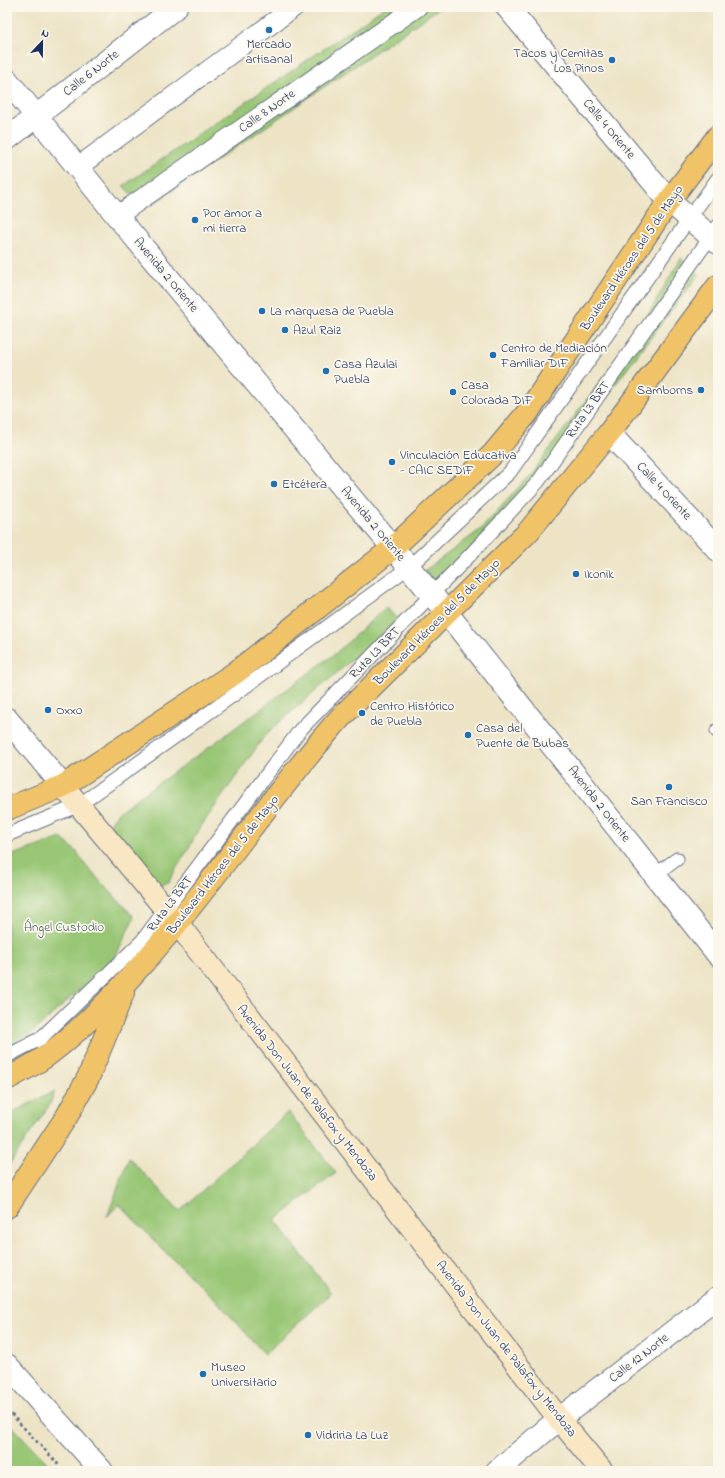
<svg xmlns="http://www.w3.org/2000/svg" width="725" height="1478" viewBox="0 0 725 1478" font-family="'Indie Flower',sans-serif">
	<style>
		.green { fill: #98c674; stroke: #5a7a69 }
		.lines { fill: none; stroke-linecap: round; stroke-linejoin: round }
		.service-casing { stroke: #646e82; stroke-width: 15 }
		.pedestrian-casing { stroke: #646e82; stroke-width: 21 }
		.minor-casing { stroke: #646e82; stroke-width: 24 }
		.secondary-casing { stroke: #646e82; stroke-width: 24 }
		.primary-casing { stroke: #646e82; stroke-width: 24 }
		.path { stroke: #646e82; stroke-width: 2.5; stroke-dasharray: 3 3; stroke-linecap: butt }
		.service { stroke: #fff; stroke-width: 13 }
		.pedestrian { stroke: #fff; stroke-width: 19 }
		.minor { stroke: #fff; stroke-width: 22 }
		.secondary { stroke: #f9e7c3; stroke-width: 22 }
		.primary { stroke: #f1c369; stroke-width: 22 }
		.poi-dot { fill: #1f6fb2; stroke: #fbf7ec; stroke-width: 1.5 }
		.labels { text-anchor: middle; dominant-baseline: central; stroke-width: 3.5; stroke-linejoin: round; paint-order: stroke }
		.poi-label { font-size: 13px; fill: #1b2f5e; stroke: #fbf7ec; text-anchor: start }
		.street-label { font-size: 13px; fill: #1b2f5e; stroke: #fbf7ec }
		.park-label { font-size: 13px; fill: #405c65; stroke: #fbf7ec }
	</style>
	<rect width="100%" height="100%" fill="#fbf7ec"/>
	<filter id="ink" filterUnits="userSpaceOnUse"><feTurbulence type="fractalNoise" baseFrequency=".025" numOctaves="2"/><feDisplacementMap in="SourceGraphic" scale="8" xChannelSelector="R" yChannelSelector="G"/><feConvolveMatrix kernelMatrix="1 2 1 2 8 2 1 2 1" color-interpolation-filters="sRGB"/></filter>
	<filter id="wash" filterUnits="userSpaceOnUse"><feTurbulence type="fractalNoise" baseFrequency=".012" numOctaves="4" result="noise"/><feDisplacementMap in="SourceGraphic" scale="16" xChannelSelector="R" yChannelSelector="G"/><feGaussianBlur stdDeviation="0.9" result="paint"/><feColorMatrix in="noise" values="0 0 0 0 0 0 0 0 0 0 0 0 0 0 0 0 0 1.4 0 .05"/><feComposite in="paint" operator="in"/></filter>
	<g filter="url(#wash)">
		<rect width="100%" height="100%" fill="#ede4c6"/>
		<g class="green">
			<polygon points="385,7 441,7 153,204 145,207 123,186"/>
			<polygon points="681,258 699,274 574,439 438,583 424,571 481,529 530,475 603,378 646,318"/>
			<polygon points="386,607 398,620 266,734 202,825 168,883 156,886 113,834 111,822 118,812 212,745 336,653"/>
			<polygon points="61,838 77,852 86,866 134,917 115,958 14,1049 7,1053 7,857"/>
			<polygon points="55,1091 50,1104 7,1168 7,1115"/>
			<polygon points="288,1112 336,1173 275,1220 331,1293 265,1354 212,1296 169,1256 119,1204 107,1217 129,1158 180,1211"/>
			<polygon points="7,1421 55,1471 7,1471"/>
		</g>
	</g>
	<g filter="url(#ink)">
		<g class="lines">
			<g class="service-casing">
				<g id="service">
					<polyline points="717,731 718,730"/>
					<polyline points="7,835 79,805 249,684 409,567 510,472 718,178"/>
					<polyline points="655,875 677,859"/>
					<polyline points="7,1056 40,1039 142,941 300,730 470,555 538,482 718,226"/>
				</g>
			</g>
			<g class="pedestrian-casing">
				<g id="pedestrian">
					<polyline points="78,167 294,7"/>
					<polyline points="117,216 417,7"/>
				</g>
			</g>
			<g class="minor-casing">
				<g id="minor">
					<polyline points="507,7 669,201 718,243"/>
					<polyline points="7,80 117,216 447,613 718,955"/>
					<polyline points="7,139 176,7"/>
					<polyline points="609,433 718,550"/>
					<polyline points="7,719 63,786"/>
					<polyline points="7,1365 102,1471"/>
					<polyline points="497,1471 559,1419 718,1297"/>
				</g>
			</g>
			<g class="secondary-casing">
				<polyline id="secondary" points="63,786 178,924 559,1419 602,1471"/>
			</g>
			<g class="primary-casing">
				<g id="primary">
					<polyline points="7,809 63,786 235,673 393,548 493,454 528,412 669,201 718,136"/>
					<path d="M 7,1079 C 21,1071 36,1064 49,1054 C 81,1030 109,1001 136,971 C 209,891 268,799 340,718 L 528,532 L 609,433 L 718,286"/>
					<polyline points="7,1207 67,1116 88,1078 123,993"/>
				</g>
			</g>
			<polyline class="path" points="7,1410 59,1465"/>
			<use href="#service" class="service"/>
			<use href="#pedestrian" class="pedestrian"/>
			<use href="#minor" class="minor"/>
			<use href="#secondary" class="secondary"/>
			<use href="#primary" class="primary"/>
		</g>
	</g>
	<g class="poi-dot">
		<circle cx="269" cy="30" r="4"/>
		<circle cx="612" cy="60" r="4"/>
		<circle cx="195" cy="220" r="4"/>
		<circle cx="262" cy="311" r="4"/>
		<circle cx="285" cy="330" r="4"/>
		<circle cx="493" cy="355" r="4"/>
		<circle cx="326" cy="371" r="4"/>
		<circle cx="701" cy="390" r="4"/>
		<circle cx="453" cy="392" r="4"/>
		<circle cx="392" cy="462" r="4"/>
		<circle cx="274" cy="484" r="4"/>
		<circle cx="576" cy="574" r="4"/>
		<circle cx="48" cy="710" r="4"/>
		<circle cx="362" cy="713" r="4"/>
		<circle cx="468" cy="735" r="4"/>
		<circle cx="669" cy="787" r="4"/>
		<circle cx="203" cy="1374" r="4"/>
		<circle cx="308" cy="1435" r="4"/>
	</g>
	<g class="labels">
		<g class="poi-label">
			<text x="269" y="44" text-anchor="middle">Mercado<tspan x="269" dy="15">artisanal</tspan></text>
			<text x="604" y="53" text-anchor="end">Tacos y Cemitas<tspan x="604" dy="15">Los Pinos</tspan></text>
			<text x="203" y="213">Por amor a<tspan x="203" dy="15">mi tierra</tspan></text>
			<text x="270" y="311">La marquesa de Puebla</text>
			<text x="293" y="330">Azul Raiz</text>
			<text x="501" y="348">Centro de Mediación<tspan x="501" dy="15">Familiar DIF</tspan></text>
			<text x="334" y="364">Casa Azulai<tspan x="334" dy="15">Puebla</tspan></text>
			<text x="461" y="385">Casa<tspan x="461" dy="15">Colorada DIF</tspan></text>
			<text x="693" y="390" text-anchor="end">Samborns</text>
			<text x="400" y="455">Vinculación Educativa<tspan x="400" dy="15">- CAIC SEDIF</tspan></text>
			<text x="282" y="484">Etcétera</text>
			<text x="584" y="574">Ikonik</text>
			<text x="370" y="706">Centro Histórico<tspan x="370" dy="15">de Puebla</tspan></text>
			<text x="56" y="710">Oxxo</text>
			<text x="476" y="728">Casa del<tspan x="476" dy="15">Puente de Bubas</tspan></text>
			<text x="669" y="801" text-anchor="middle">San Francisco</text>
			<text x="211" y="1367">Museo<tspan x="211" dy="15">Universitario</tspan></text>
			<text x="316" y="1435">Vidriria La Luz</text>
		</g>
		<g class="street-label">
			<text transform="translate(91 73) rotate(-38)">Calle 6 Norte</text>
			<text transform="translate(267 111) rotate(-35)">Calle 8 Norte</text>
			<text transform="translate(609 129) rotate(50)">Calle 4 Oriente</text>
			<text transform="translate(632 258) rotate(-56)">Boulevard Héroes del 5 de Mayo</text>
			<text transform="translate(166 275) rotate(50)">Avenida 2 Oriente</text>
			<text transform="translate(588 410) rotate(-55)">Ruta L3 BRT</text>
			<text transform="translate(664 491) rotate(47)">Calle 4 Oriente</text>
			<text transform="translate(373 524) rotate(50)">Avenida 2 Oriente</text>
			<text transform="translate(437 622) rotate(-45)">Boulevard Héroes del 5 de Mayo</text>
			<text transform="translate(375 653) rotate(-46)">Ruta L3 BRT</text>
			<text transform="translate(599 804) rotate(52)">Avenida 2 Oriente</text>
			<text transform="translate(223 865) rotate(-52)">Boulevard Héroes del 5 de Mayo</text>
			<text transform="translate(170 904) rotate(-53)">Ruta L3 BRT</text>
			<text transform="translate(307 1093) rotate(52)">Avenida Don Juan de Palafox y Mendoza</text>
			<text transform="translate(506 1349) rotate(52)">Avenida Don Juan de Palafox y Mendoza</text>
			<text transform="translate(639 1358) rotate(-38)">Calle 12 Norte</text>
		</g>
		<g class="park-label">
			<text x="64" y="927">Ángel Custodio</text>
		</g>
	</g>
	<rect width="725" height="1478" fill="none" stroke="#fbf7ec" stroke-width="24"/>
	<g transform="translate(42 42) rotate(22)" stroke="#fbf7ec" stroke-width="3" paint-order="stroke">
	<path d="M0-3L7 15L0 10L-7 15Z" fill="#1b2f5e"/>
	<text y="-6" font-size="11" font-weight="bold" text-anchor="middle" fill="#1b2f5e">N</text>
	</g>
</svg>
